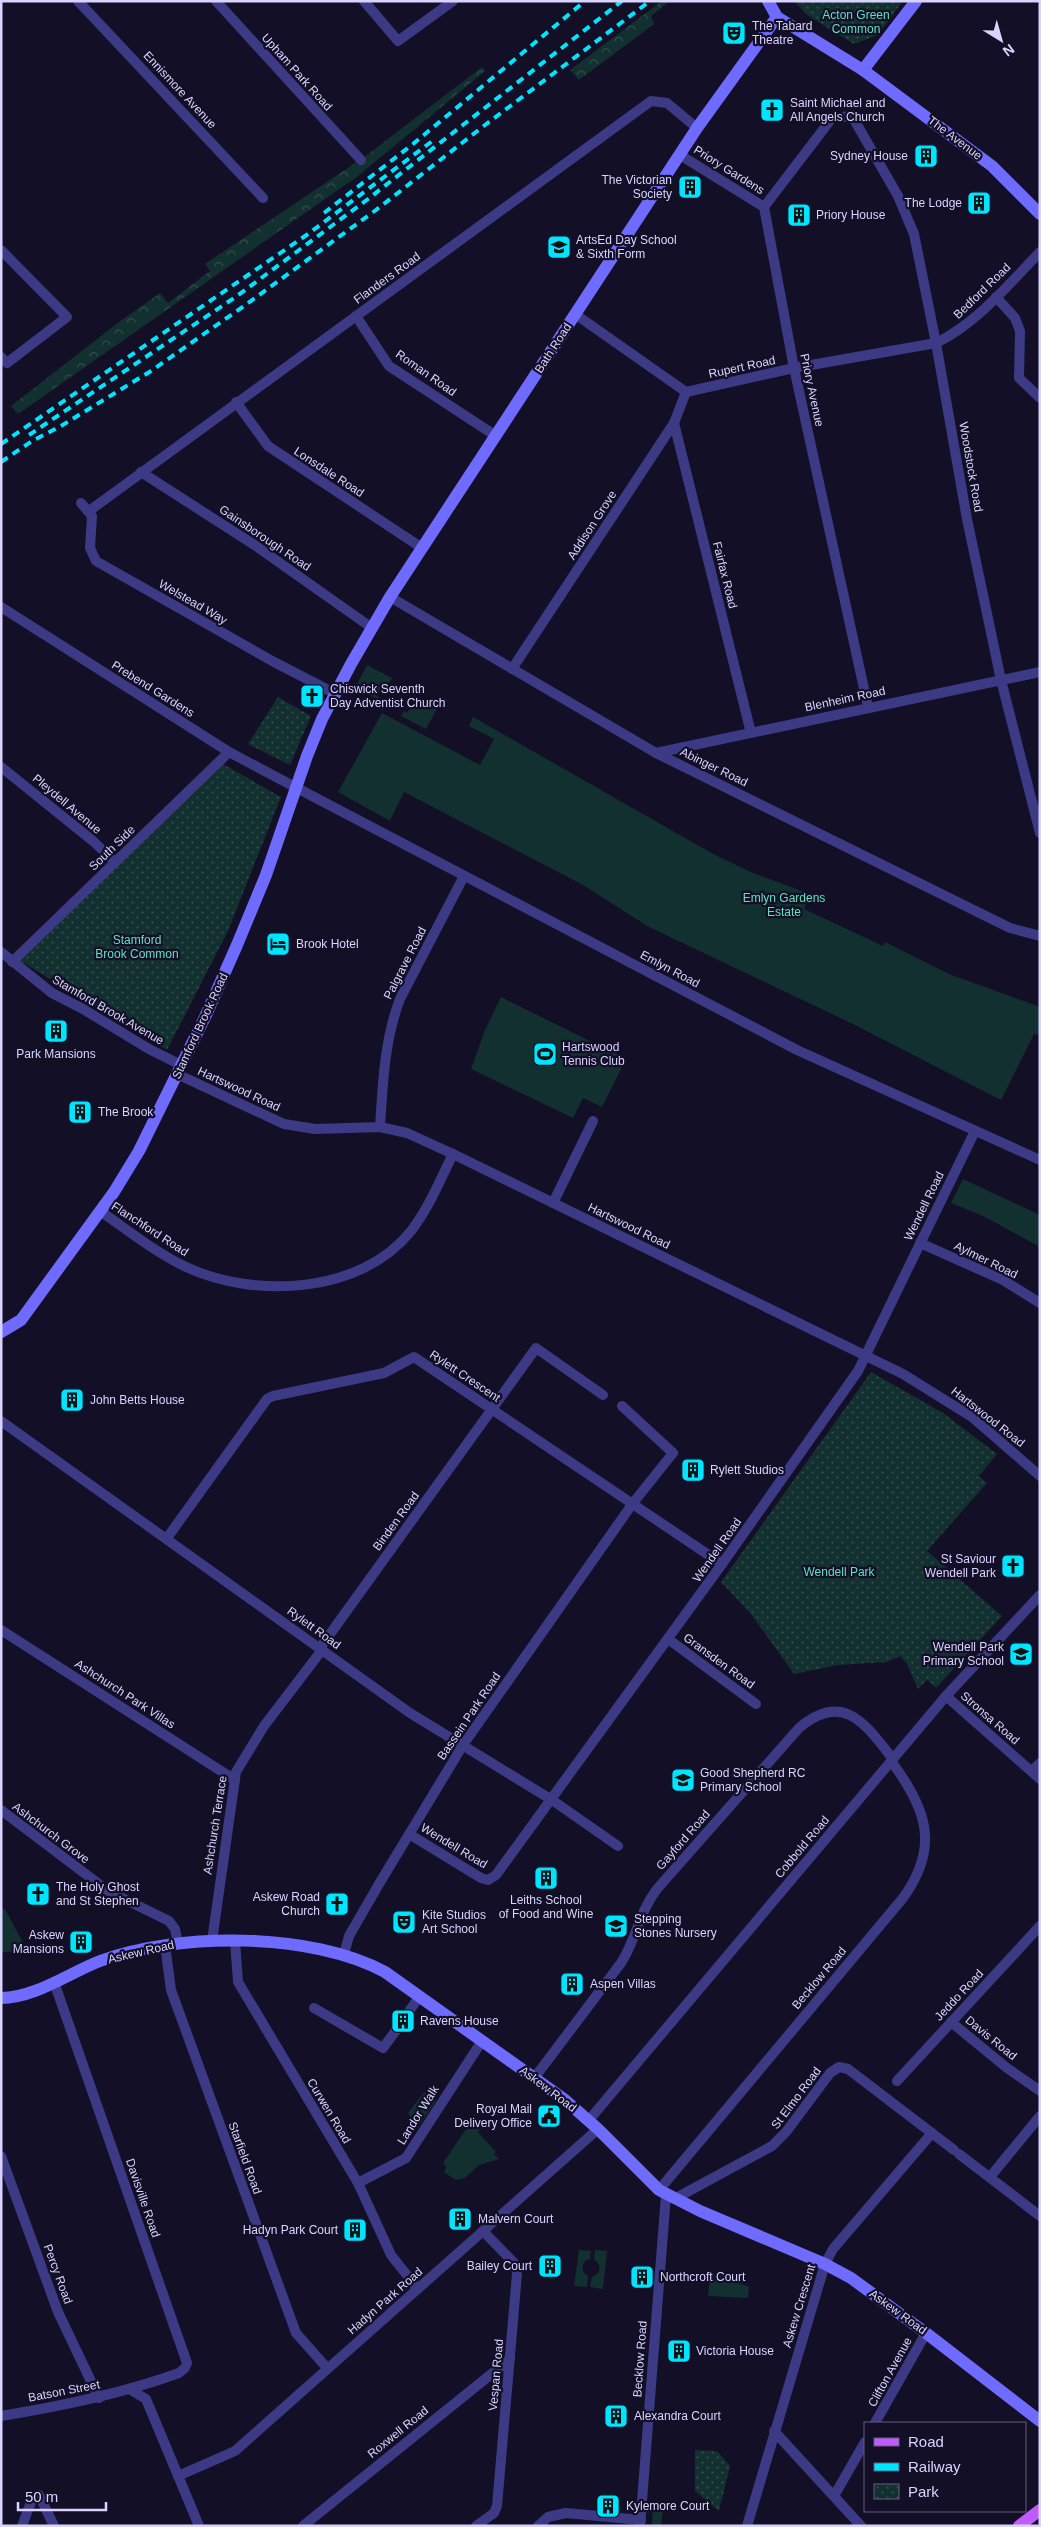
<svg xmlns="http://www.w3.org/2000/svg" width="1041" height="2527" viewBox="0 0 1041 2527" font-family="Helvetica,sans-serif">
	<style>
		.green { fill: #12302f }
		.forest { fill: url(#forest-crowns) }
		.park { fill: url(#park-dots) }
		.lines { fill: none; stroke-linecap: round; stroke-linejoin: round }
		.street-tunnel { stroke: #312d47; stroke-width: 10; stroke-dasharray: 10 5; stroke-linecap: butt }
		.street { stroke: #3d3a85; stroke-width: 10 }
		.secondary { stroke: #6f6bff; stroke-width: 12 }
		.primary { stroke: #c25bff; stroke-width: 12 }
		.rail { stroke: #00e5ff; stroke-width: 4; stroke-dasharray: 8 6; stroke-linecap: butt }
		.labels { text-anchor: middle; dominant-baseline: central; stroke-width: 4.5; stroke-linejoin: round; paint-order: stroke }
		.park-label { font-size: 12px; fill: #5fe0c0; stroke: #130f26 }
		.poi-label { font-size: 12px; fill: #d9d4ff; stroke: #130f26; text-anchor: start }
		.street-label { font-size: 12px; fill: #d9d4ff; stroke: #130f26 }
	</style>
	<defs>
		<pattern id="forest-crowns" width="20" height="18" patternUnits="userSpaceOnUse" patternTransform="scale(1.25)"><rect width="20" height="18" fill="#12302f"/><path d="M2 6a3 3 0 1 1 6 0M12 15a3 3 0 1 1 6 0" fill="none" stroke="#344d4e"/></pattern>
		<pattern id="park-dots" width="8" height="8" patternUnits="userSpaceOnUse" patternTransform="scale(1.25)"><rect width="8" height="8" fill="#12302f"/><path d="M2 2h.1M6 6h.1" fill="none" stroke="#344d4e" stroke-width="1.8" stroke-linecap="round"/></pattern>
	</defs>
	<rect width="100%" height="100%" fill="#130f26"/>
	<g class="green">
		<polygon points="367,665 392,678 389,683 384,682 376,695 380,698 379,700 355,688"/>
		<polygon points="413,695 438,707 426,729 401,716 404,711 407,713 412,705 414,706 417,700 412,697"/>
		<polygon points="382,713 480,765 494,739 469,726 473,717 715,855 753,873 810,894 804,909 883,946 885,942 949,974 1040,1007 1040,1035 1034,1034 1001,1100 853,1024 649,927 583,885 404,792 390,821 338,792"/>
		<polygon points="501,997 626,1059 602,1107 583,1098 573,1118 471,1069 485,1030"/>
		<polygon points="963,1179 1040,1215 1040,1247 983,1216 951,1203"/>
		<polygon points="1,1909 5,1909 28,1952 1,1952"/>
		<polygon points="424,2092 436,2101 417,2129 408,2113"/>
		<polygon points="471,2122 481,2128 478,2132 496,2152 494,2154 499,2159 479,2165 465,2178 456,2180 444,2172 446,2167 443,2163"/>
		<path d="M 579,2250 L 591,2251 L 590,2259 L 585,2261 C 581,2267 582,2273 588,2276 L 587,2287 L 574,2286 Z"/>
		<path d="M 595,2250 L 607,2251 L 603,2289 L 590,2287 L 592,2277 C 601,2274 602,2265 594,2259 Z"/>
		<polygon points="714,2273 749,2287 748,2298 708,2296 710,2276"/>
		<polygon points="653,2502 676,2504 675,2510 663,2509 661,2526 652,2526"/>
	</g>
	<g class="forest">
		<polygon points="662,1 670,1 651,16 654,24 579,80 570,70"/>
		<polygon points="482,67 485,71 358,176 18,414 11,406 119,322 160,293 168,303 210,271 205,264 367,155"/>
	</g>
	<g class="park">
		<polygon points="794,1 903,1 878,35 854,44 807,15"/>
		<polygon points="278,697 311,716 290,765 248,744"/>
		<polygon points="223,764 281,797 228,931 167,1050 19,960"/>
		<polygon points="871,1372 943,1413 997,1454 979,1476 987,1483 927,1551 1002,1616 936,1688 927,1680 918,1689 907,1664 900,1656 887,1662 838,1665 794,1674 751,1614 721,1582"/>
		<polygon points="695,2450 717,2451 730,2466 719,2511 695,2491"/>
	</g>
	<g class="lines">
		<polyline class="street-tunnel" points="397,2029 410,2010"/>
		<g class="street">
			<polyline points="78,1 263,198"/>
			<polyline points="216,1 361,160"/>
			<polyline points="364,1 398,41 453,1"/>
			<polyline points="680,155 764,207"/>
			<polyline points="1,250 67,317 7,363 1,357"/>
			<polyline points="996,297 1015,318 1020,331 1019,378 1040,398"/>
			<path d="M 575,314 L 686,392 L 794,368 L 936,343 C 977,323 1008,285 1040,252"/>
			<polyline points="356,316 389,366 496,436"/>
			<polyline points="236,402 268,446 422,548"/>
			<polyline points="674,423 751,733"/>
			<polyline points="141,472 256,546 372,628"/>
			<polyline points="81,503 92,516 90,548 96,561 274,662 336,694"/>
			<polyline points="89,511 651,101 667,103 697,128"/>
			<polyline points="390,597 656,753 1010,928 1040,936"/>
			<polyline points="1,607 229,752 295,787 797,1050 1040,1160"/>
			<polyline points="512,669 674,423 686,392"/>
			<polyline points="868,707 794,368 764,207 832,118 852,116 898,196 914,234 936,343 967,519 1001,680 1040,833"/>
			<polyline points="656,753 1040,672"/>
			<polyline points="1,767 93,841 115,862"/>
			<polyline points="1,952 52,993 83,1009 149,1049 181,1065"/>
			<polyline points="12,962 229,752"/>
			<polyline points="177,1074 284,1124 315,1129 380,1127 407,1133 453,1154 903,1374 972,1417 1040,1476"/>
			<path d="M 380,1127 C 383,1083 384,1041 400,999 L 464,876"/>
			<polyline points="553,1203 593,1121"/>
			<path d="M 100,1211 C 128,1230 156,1253 186,1267 C 255,1299 361,1294 411,1231 C 429,1208 440,1180 453,1154"/>
			<polyline points="920,1243 1003,1280 1040,1303"/>
			<polyline points="1,1421 410,1713 552,1800 618,1846"/>
			<polyline points="167,1538 267,1399 273,1396 384,1373 414,1357 722,1564"/>
			<polyline points="1,1630 235,1780"/>
			<polyline points="668,1639 756,1704"/>
			<polyline points="320,1648 536,1348 603,1395"/>
			<polyline points="946,1696 1040,1779"/>
			<polyline points="1032,1771 1040,1763"/>
			<polyline points="1,1810 108,1891 169,1921 175,1929 178,1943"/>
			<polyline points="409,1834 481,1878 488,1880 496,1875 722,1564 858,1371 975,1131"/>
			<polyline points="212,1941 236,1772 264,1726 322,1650"/>
			<polyline points="235,1941 238,1982 358,2183 391,2255 418,2289"/>
			<polyline points="165,1945 171,1990 296,2333 327,2368"/>
			<polyline points="344,1954 349,1936 379,1884 463,1745 633,1503 673,1453 622,1406"/>
			<polyline points="314,2008 383,2048 397,2029"/>
			<polyline points="410,2010 419,1997"/>
			<polyline points="951,2022 1007,2068 1040,2091"/>
			<path d="M 535,2077 L 621,1963 C 637,1938 638,1914 657,1889 L 799,1728 C 844,1690 866,1725 893,1759"/>
			<polyline points="897,2081 1040,1926"/>
			<polyline points="589,2120 946,1696 1040,1595"/>
			<polyline points="959,2154 1040,2216"/>
			<polyline points="1,2156 58,2312 99,2398"/>
			<polyline points="990,2177 1040,2116"/>
			<polyline points="358,2183 406,2158 482,2041"/>
			<path d="M 659,2190 L 903,1898 C 940,1847 927,1809 891,1761"/>
			<polyline points="674,2199 772,2146 786,2132 830,2073 839,2067 848,2069 954,2150"/>
			<polyline points="131,2390 146,2399 199,2526"/>
			<path d="M 1,2416 C 62,2406 121,2394 179,2373 L 185,2368 L 187,2363 L 54,1982"/>
			<polyline points="875,2423 926,2333"/>
			<polyline points="774,2431 861,2526"/>
			<polyline points="178,2476 235,2451 598,2129"/>
			<polyline points="834,2496 865,2442"/>
			<polyline points="22,2526 33,2497 39,2495 54,2526"/>
			<polyline points="303,2526 510,2359"/>
			<polyline points="476,2526 494,2513 497,2506 517,2274 516,2265 483,2231"/>
			<polyline points="538,2526 548,2517 566,2513 641,2520"/>
			<polyline points="640,2526 666,2195"/>
			<polyline points="747,2526 825,2264 833,2249 932,2133"/>
		</g>
		<g class="secondary">
			<polyline points="768,1 777,17 863,70 992,166 1040,214"/>
			<polyline points="863,70 916,1"/>
			<polyline points="1,1332 21,1320 114,1192 139,1151 206,1015 237,945 266,875 307,756 322,719 351,664 390,597 697,128 777,17"/>
			<path d="M 1,1998 C 35,1998 69,1973 100,1961 C 178,1932 312,1932 385,1972 L 565,2100 L 598,2129 L 659,2190 L 700,2211 L 825,2264 L 851,2278 L 926,2333 L 1040,2421"/>
		</g>
		<polyline class="primary" points="1019,2526 1040,2510"/>
		<g class="rail">
			<polyline points="324,213 413,144 585,1"/>
			<polyline points="29,435 237,296 368,199 622,1"/>
			<polyline points="1,444 308,234 435,139"/>
			<polyline points="1,462 32,441 61,426 151,371 244,306 376,210 485,125 650,1"/>
		</g>
	</g>
	<defs>
		<g id="theatre-square" transform="scale(1.25)"><rect x="-9" y="-9" width="18" height="18" rx="4" fill="#00e5ff" stroke="#130f26"/><path d="M-5-5.5Q0-4 5-5.5V0Q5 5 0 6Q-5 5-5 0ZM-3.3-2.5H-1v1.5H-3.3ZM1-2.5H3.3v1.5H1ZM-2.8 1Q0 5.5 2.8 1Z" fill="#111"/></g>
		<g id="church-square" transform="scale(1.25)"><rect x="-9" y="-9" width="18" height="18" rx="4" fill="#00e5ff" stroke="#130f26"/><path d="M-1.2-6h2.4v3.5h3.3v2.4h-3.3V6h-2.4V-.1h-3.3v-2.4h3.3Z" fill="#111"/></g>
		<g id="building-square" transform="scale(1.25)"><rect x="-9" y="-9" width="18" height="18" rx="4" fill="#00e5ff" stroke="#130f26"/><path d="M-4-6H4V6H1V3H-1V6H-4ZM-2.5-4.3h1.7v1.8h-1.7ZM.8-4.3h1.7v1.8H.8ZM-2.5-1h1.7V.8h-1.7ZM.8-1h1.7V.8H.8Z" fill="#111"/></g>
		<g id="school-square" transform="scale(1.25)"><rect x="-9" y="-9" width="18" height="18" rx="4" fill="#00e5ff" stroke="#130f26"/><path d="M0-5L7-2L0 1L-7-2ZM-4 1L0 2.5L4 1V4Q0 6-4 4Z" fill="#111"/></g>
		<g id="hotel-square" transform="scale(1.25)"><rect x="-9" y="-9" width="18" height="18" rx="4" fill="#00e5ff" stroke="#130f26"/><path d="M-6-4.5h1.5V1H6V5H4.5V3h-9V5H-6ZM-4 0a1.8 1.8 0 1 1 3.6 0ZM.5 0V-2.5h3Q6-2.5 6 0Z" fill="#111"/></g>
		<g id="stadium-square" transform="scale(1.25)"><rect x="-9" y="-9" width="18" height="18" rx="4" fill="#00e5ff" stroke="#130f26"/><path d="M0-5a6.5 5 0 1 0 0 10a6.5 5 0 1 0 0-10ZM-3.5-1.8h7v3.6h-7Z" fill="#111"/></g>
		<g id="civic-square" transform="scale(1.25)"><rect x="-9" y="-9" width="18" height="18" rx="4" fill="#00e5ff" stroke="#130f26"/><path d="M-.6-6.5H3V-4.5H.6V-3L4-1V1h2V6H-6V1h2V-1L-.6-3ZM-1.2 2.5V6h2.4V2.5Z" fill="#111"/></g>
	</defs>
	<g fill-rule="evenodd">
		<use href="#theatre-square" x="734" y="33"/>
		<use href="#church-square" x="772" y="110"/>
		<use href="#building-square" x="926" y="156"/>
		<use href="#building-square" x="690" y="187"/>
		<use href="#building-square" x="979" y="203"/>
		<use href="#building-square" x="799" y="215"/>
		<use href="#school-square" x="559" y="247"/>
		<use href="#church-square" x="312" y="696"/>
		<use href="#hotel-square" x="278" y="944"/>
		<use href="#building-square" x="56" y="1031"/>
		<use href="#stadium-square" x="545" y="1054"/>
		<use href="#building-square" x="80" y="1112"/>
		<use href="#building-square" x="72" y="1400"/>
		<use href="#building-square" x="693" y="1470"/>
		<use href="#church-square" x="1013" y="1566"/>
		<use href="#school-square" x="1021" y="1654"/>
		<use href="#school-square" x="683" y="1780"/>
		<use href="#building-square" x="546" y="1878"/>
		<use href="#church-square" x="38" y="1894"/>
		<use href="#church-square" x="337" y="1904"/>
		<use href="#theatre-square" x="404" y="1922"/>
		<use href="#school-square" x="616" y="1926"/>
		<use href="#building-square" x="81" y="1942"/>
		<use href="#building-square" x="572" y="1984"/>
		<use href="#building-square" x="403" y="2021"/>
		<use href="#civic-square" x="549" y="2116"/>
		<use href="#building-square" x="460" y="2219"/>
		<use href="#building-square" x="355" y="2230"/>
		<use href="#building-square" x="550" y="2266"/>
		<use href="#building-square" x="642" y="2277"/>
		<use href="#building-square" x="679" y="2351"/>
		<use href="#building-square" x="616" y="2416"/>
		<use href="#building-square" x="608" y="2506"/>
	</g>
	<g class="labels">
		<g class="park-label">
			<text x="856" y="15">Acton Green<tspan x="856" dy="14">Common</tspan></text>
			<text x="784" y="898">Emlyn Gardens<tspan x="784" dy="14">Estate</tspan></text>
			<text x="137" y="940">Stamford<tspan x="137" dy="14">Brook Common</tspan></text>
			<text x="839" y="1572">Wendell Park</text>
		</g>
		<g class="poi-label">
			<text x="752" y="26">The Tabard<tspan x="752" dy="14">Theatre</tspan></text>
			<text x="790" y="103">Saint Michael and<tspan x="790" dy="14">All Angels Church</tspan></text>
			<text x="908" y="156" text-anchor="end">Sydney House</text>
			<text x="672" y="180" text-anchor="end">The Victorian<tspan x="672" dy="14">Society</tspan></text>
			<text x="962" y="203" text-anchor="end">The Lodge</text>
			<text x="816" y="215">Priory House</text>
			<text x="576" y="240">ArtsEd Day School<tspan x="576" dy="14">&amp; Sixth Form</tspan></text>
			<text x="330" y="689">Chiswick Seventh<tspan x="330" dy="14">Day Adventist Church</tspan></text>
			<text x="296" y="944">Brook Hotel</text>
			<text x="562" y="1047">Hartswood<tspan x="562" dy="14">Tennis Club</tspan></text>
			<text x="56" y="1054" text-anchor="middle">Park Mansions</text>
			<text x="98" y="1112">The Brook</text>
			<text x="90" y="1400">John Betts House</text>
			<text x="710" y="1470">Rylett Studios</text>
			<text x="996" y="1559" text-anchor="end">St Saviour<tspan x="996" dy="14">Wendell Park</tspan></text>
			<text x="1004" y="1647" text-anchor="end">Wendell Park<tspan x="1004" dy="14">Primary School</tspan></text>
			<text x="700" y="1773">Good Shepherd RC<tspan x="700" dy="14">Primary School</tspan></text>
			<text x="56" y="1887">The Holy Ghost<tspan x="56" dy="14">and St Stephen</tspan></text>
			<text x="320" y="1897" text-anchor="end">Askew Road<tspan x="320" dy="14">Church</tspan></text>
			<text x="546" y="1900" text-anchor="middle">Leiths School<tspan x="546" dy="14">of Food and Wine</tspan></text>
			<text x="422" y="1915">Kite Studios<tspan x="422" dy="14">Art School</tspan></text>
			<text x="634" y="1919">Stepping<tspan x="634" dy="14">Stones Nursery</tspan></text>
			<text x="64" y="1935" text-anchor="end">Askew<tspan x="64" dy="14">Mansions</tspan></text>
			<text x="590" y="1984">Aspen Villas</text>
			<text x="420" y="2021">Ravens House</text>
			<text x="532" y="2109" text-anchor="end">Royal Mail<tspan x="532" dy="14">Delivery Office</tspan></text>
			<text x="478" y="2219">Malvern Court</text>
			<text x="338" y="2230" text-anchor="end">Hadyn Park Court</text>
			<text x="532" y="2266" text-anchor="end">Bailey Court</text>
			<text x="660" y="2277">Northcroft Court</text>
			<text x="696" y="2351">Victoria House</text>
			<text x="634" y="2416">Alexandra Court</text>
			<text x="626" y="2506">Kylemore Court</text>
		</g>
		<g class="street-label">
			<text transform="translate(297 72) rotate(48)">Upham Park Road</text>
			<text transform="translate(180 90) rotate(47)">Ennismore Avenue</text>
			<text transform="translate(955 138) rotate(37)">The Avenue</text>
			<text transform="translate(729 170) rotate(32)">Priory Gardens</text>
			<text transform="translate(387 278) rotate(-36)">Flanders Road</text>
			<text transform="translate(982 291) rotate(-44)">Bedford Road</text>
			<text transform="translate(553 348) rotate(-57)">Bath Road</text>
			<text transform="translate(742 367) rotate(-12)">Rupert Road</text>
			<text transform="translate(426 373) rotate(35)">Roman Road</text>
			<text transform="translate(812 390) rotate(78)">Priory Avenue</text>
			<text transform="translate(971 467) rotate(80)">Woodstock Road</text>
			<text transform="translate(329 472) rotate(33)">Lonsdale Road</text>
			<text transform="translate(592 525) rotate(-57)">Addison Grove</text>
			<text transform="translate(265 538) rotate(34)">Gainsborough Road</text>
			<text transform="translate(725 575) rotate(76)">Fairfax Road</text>
			<text transform="translate(193 602) rotate(30)">Welstead Way</text>
			<text transform="translate(153 689) rotate(32)">Prebend Gardens</text>
			<text transform="translate(845 699) rotate(-12)">Blenheim Road</text>
			<text transform="translate(714 767) rotate(26)">Abinger Road</text>
			<text transform="translate(67 804) rotate(40)">Pleydell Avenue</text>
			<text transform="translate(112 848) rotate(-44)">South Side</text>
			<text transform="translate(405 963) rotate(-63)">Palgrave Road</text>
			<text transform="translate(670 969) rotate(28)">Emlyn Road</text>
			<text transform="translate(108 1010) rotate(30)">Stamford Brook Avenue</text>
			<text transform="translate(200 1026) rotate(-65)">Stamford Brook Road</text>
			<text transform="translate(239 1089) rotate(25)">Hartswood Road</text>
			<text transform="translate(924 1206) rotate(-64)">Wendell Road</text>
			<text transform="translate(629 1226) rotate(26)">Hartswood Road</text>
			<text transform="translate(150 1229) rotate(33)">Flanchford Road</text>
			<text transform="translate(986 1260) rotate(26)">Aylmer Road</text>
			<text transform="translate(465 1376) rotate(34)">Rylett Crescent</text>
			<text transform="translate(988 1417) rotate(38)">Hartswood Road</text>
			<text transform="translate(396 1521) rotate(-54)">Binden Road</text>
			<text transform="translate(717 1550) rotate(-55)">Wendell Road</text>
			<text transform="translate(314 1628) rotate(36)">Rylett Road</text>
			<text transform="translate(719 1661) rotate(36)">Gransden Road</text>
			<text transform="translate(125 1694) rotate(33)">Ashchurch Park Villas</text>
			<text transform="translate(469 1716) rotate(-56)">Bassein Park Road</text>
			<text transform="translate(990 1718) rotate(41)">Stronsa Road</text>
			<text transform="translate(215 1825) rotate(-81)">Ashchurch Terrace</text>
			<text transform="translate(51 1833) rotate(37)">Ashchurch Grove</text>
			<text transform="translate(683 1840) rotate(-49)">Gayford Road</text>
			<text transform="translate(454 1846) rotate(31)">Wendell Road</text>
			<text transform="translate(802 1847) rotate(-50)">Cobbold Road</text>
			<text transform="translate(141 1952) rotate(-13)">Askew Road</text>
			<text transform="translate(819 1978) rotate(-50)">Becklow Road</text>
			<text transform="translate(959 1995) rotate(-47)">Jeddo Road</text>
			<text transform="translate(991 2038) rotate(39)">Davis Road</text>
			<text transform="translate(548 2089) rotate(37)">Askew Road</text>
			<text transform="translate(796 2098) rotate(-53)">St Elmo Road</text>
			<text transform="translate(329 2111) rotate(59)">Curwen Road</text>
			<text transform="translate(418 2115) rotate(-58)">Landor Walk</text>
			<text transform="translate(245 2158) rotate(70)">Starfield Road</text>
			<text transform="translate(143 2198) rotate(71)">Davisville Road</text>
			<text transform="translate(58 2274) rotate(70)">Percy Road</text>
			<text transform="translate(385 2301) rotate(-41)">Hadyn Park Road</text>
			<text transform="translate(799 2306) rotate(-73)">Askew Crescent</text>
			<text transform="translate(898 2312) rotate(36)">Askew Road</text>
			<text transform="translate(640 2359) rotate(-86)">Becklow Road</text>
			<text transform="translate(890 2372) rotate(-61)">Clifton Avenue</text>
			<text transform="translate(496 2375) rotate(-85)">Vespan Road</text>
			<text transform="translate(64 2391) rotate(-11)">Batson Street</text>
			<text transform="translate(398 2432) rotate(-39)">Roxwell Road</text>
		</g>
	</g>
	<rect width="1041" height="2527" fill="none" stroke="#d9d4ff" stroke-width="5"/>
	<rect x="864" y="2422" width="162" height="90" fill="#130f26" stroke="#625e7d"/>
	<rect x="874" y="2438" width="25" height="8" fill="#c25bff" stroke="#625e7d"/>
	<text x="908" y="2447" font-size="15" fill="#d9d4ff">Road</text>
	<rect x="874" y="2463" width="25" height="8" fill="#00e5ff" stroke="#625e7d"/>
	<text x="908" y="2472" font-size="15" fill="#d9d4ff">Railway</text>
	<rect x="874" y="2484" width="25" height="15" fill="url(#park-dots)" stroke="#625e7d"/>
	<text x="908" y="2497" font-size="15" fill="#d9d4ff">Park</text>
	<g transform="translate(1001 40) rotate(143)" stroke="#130f26" stroke-width="4" paint-order="stroke">
	<path d="M0-4L9 19L0 12L-9 19Z" fill="#d9d4ff"/>
	<text y="-8" font-size="14" font-weight="bold" text-anchor="middle" fill="#d9d4ff">N</text>
	</g>
	<path d="M18 2502v8h88v-8" fill="none" stroke="#d9d4ff" stroke-width="2.5"/>
	<text x="25" y="2502" font-size="15" fill="#d9d4ff" stroke="#130f26" stroke-width="4" paint-order="stroke">50 m</text>
</svg>
